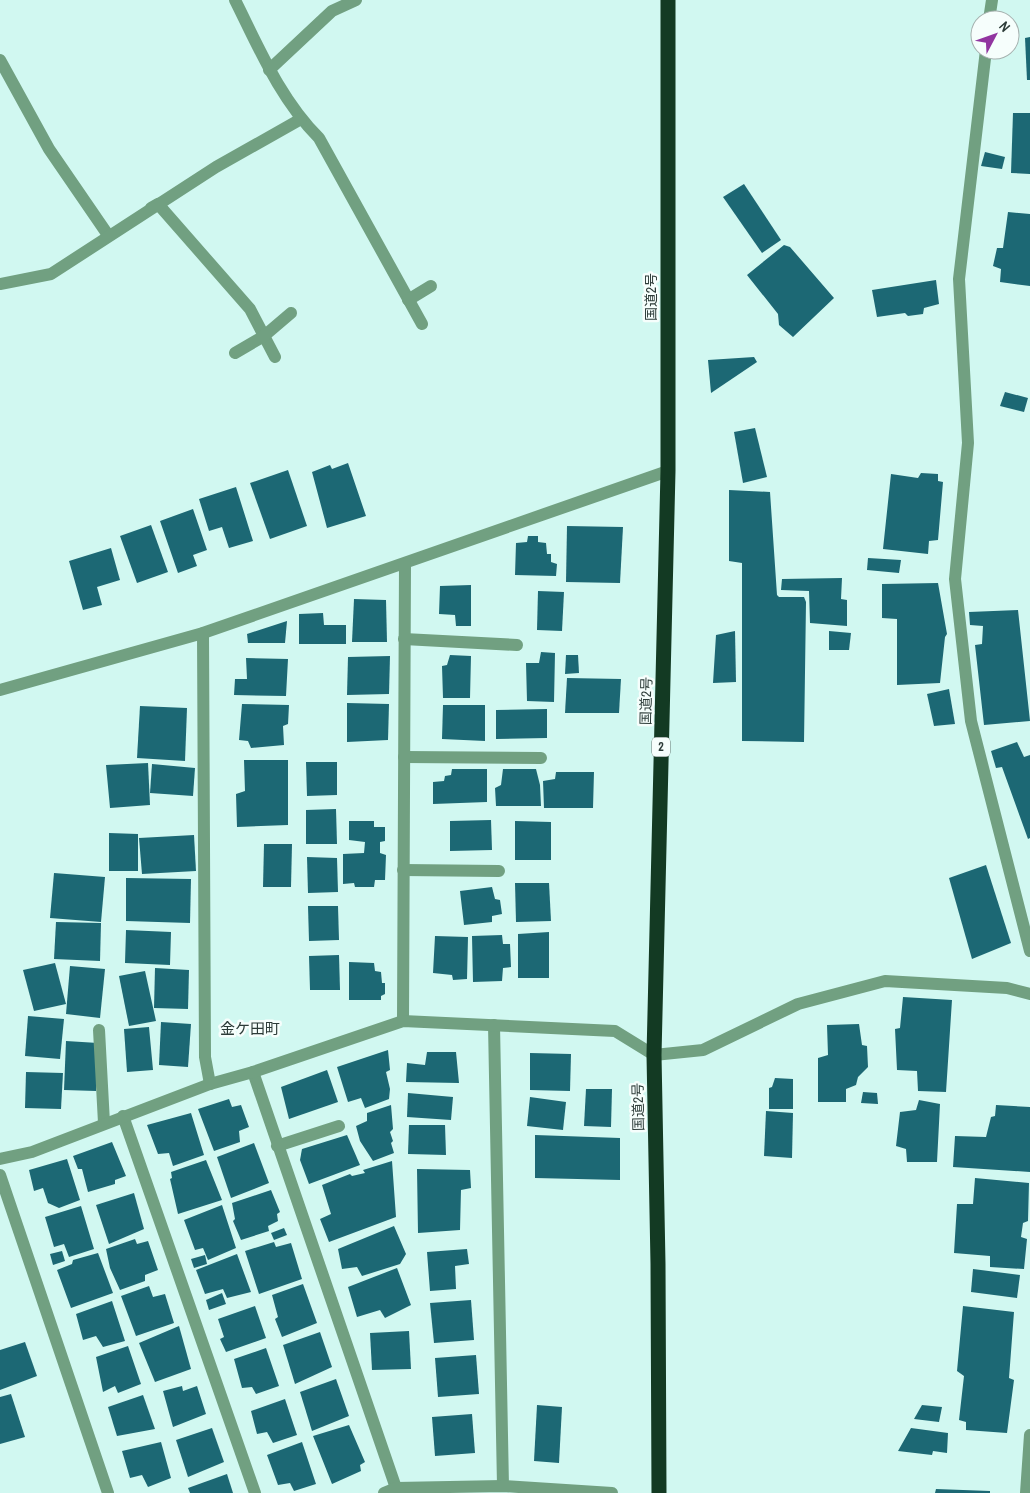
<svg xmlns="http://www.w3.org/2000/svg" width="1030" height="1493" viewBox="0 0 1030 1493" font-family="'Archivo Narrow','Noto Sans JP',sans-serif">
	<style>
		.building { fill: #1c6874 }
		.lines { fill: none; stroke-linecap: round; stroke-linejoin: round }
		.minor { stroke: #71a081; stroke-width: 12 }
		.highway { stroke: #133a23; stroke-width: 15 }
		.labels { text-anchor: middle; dominant-baseline: central; stroke-width: 5; stroke-linejoin: round; paint-order: stroke }
		.shield { fill: #f6fefc; stroke: #697673; stroke-width: 1 }
		.shield-label { font-size: 12px; font-weight: bold; fill: #2c3b38 }
		.street-label { font-size: 14px; fill: #2c3b38; stroke: #f6fefc }
		.neighbourhood-label { font-size: 15px; fill: #2c3b38; stroke: #f6fefc }
	</style>
	<rect width="100%" height="100%" fill="#d1f8f1"/>
	<g class="building">
		<polygon points="1030,37 1030,80 1027,80 1025,38"/>
		<polygon points="1013,113 1030,113 1030,174 1011,173"/>
		<polygon points="985,152 1005,157 1002,169 981,166"/>
		<polygon points="744,184 781,240 762,253 723,197"/>
		<polygon points="1008,212 1030,214 1030,286 1000,282 1001,269 993,266 997,248 1003,248"/>
		<polygon points="784,245 790,247 834,298 793,337 779,325 778,314 747,275"/>
		<polygon points="936,280 939,304 924,308 923,314 908,316 905,313 877,317 872,290"/>
		<polygon points="754,357 757,362 711,393 708,360"/>
		<polygon points="1005,392 1028,398 1024,412 1000,406"/>
		<polygon points="755,428 767,477 743,483 734,432"/>
		<polygon points="348,463 366,516 327,528 312,472 330,465 332,469"/>
		<polygon points="288,470 307,526 270,539 250,483"/>
		<polygon points="921,473 938,474 938,481 943,482 938,540 929,541 928,554 883,549 891,474 918,478"/>
		<polygon points="236,487 253,541 229,548 222,527 209,531 199,499"/>
		<polygon points="729,490 770,492 777,595 779,597 804,597 806,602 804,742 742,741 742,563 729,561"/>
		<polygon points="193,509 207,550 193,555 197,566 178,573 160,521"/>
		<polygon points="151,525 168,572 137,583 120,536"/>
		<polygon points="567,526 623,527 620,583 566,582"/>
		<polygon points="528,536 538,536 538,542 546,543 547,554 551,554 551,562 557,564 556,576 515,575 516,543 527,542"/>
		<polygon points="111,548 120,580 97,587 102,605 83,610 69,561"/>
		<polygon points="868,558 901,560 899,573 867,570"/>
		<polygon points="842,578 841,599 847,600 847,626 810,623 809,591 781,590 782,579"/>
		<polygon points="938,583 947,634 945,637 940,683 897,685 897,619 882,618 882,584"/>
		<polygon points="471,585 471,626 456,626 455,615 439,614 440,586"/>
		<polygon points="538,591 564,592 562,631 537,630"/>
		<polygon points="354,599 386,600 387,642 352,642"/>
		<polygon points="1018,610 1030,721 984,725 975,645 982,644 983,626 970,625 969,612"/>
		<polygon points="323,613 324,625 346,625 346,644 299,644 299,614"/>
		<polygon points="287,621 285,643 248,643 247,634"/>
		<polygon points="735,631 736,682 713,683 716,635"/>
		<polygon points="829,631 851,633 849,650 829,650"/>
		<polygon points="541,652 555,653 554,702 527,701 526,663 539,663"/>
		<polygon points="450,655 471,656 470,698 443,698 442,666 447,665"/>
		<polygon points="566,655 578,655 579,673 565,674"/>
		<polygon points="390,656 389,694 347,695 348,657"/>
		<polygon points="246,658 288,659 286,696 234,695 235,679 247,679"/>
		<polygon points="567,678 621,679 619,713 565,713"/>
		<polygon points="949,689 955,724 934,726 927,694"/>
		<polygon points="347,703 389,704 388,740 347,742"/>
		<polygon points="242,704 289,705 288,724 283,726 284,745 251,748 248,741 239,740"/>
		<polygon points="443,705 485,705 485,741 442,739"/>
		<polygon points="140,706 187,708 185,761 137,758"/>
		<polygon points="547,709 547,738 496,739 496,710"/>
		<polygon points="1017,742 1024,757 1030,755 1030,838 1028,839 1002,767 996,768 991,751"/>
		<polygon points="244,760 288,760 288,825 237,827 236,794 245,791"/>
		<polygon points="306,762 337,762 337,795 307,796"/>
		<polygon points="148,763 150,805 110,808 106,765"/>
		<polygon points="152,764 195,768 193,796 150,793"/>
		<polygon points="452,769 487,769 487,802 433,804 433,782 444,781 445,776 451,775"/>
		<polygon points="503,769 536,769 540,785 541,806 496,806 495,788 501,785"/>
		<polygon points="556,772 594,772 593,808 544,808 543,781 555,779"/>
		<polygon points="336,809 337,844 306,844 306,810"/>
		<polygon points="491,820 492,850 450,851 450,821"/>
		<polygon points="349,821 374,821 374,827 385,827 385,841 380,842 380,853 386,855 385,880 375,880 374,887 355,887 354,883 343,884 343,854 364,853 365,842 349,840"/>
		<polygon points="515,821 551,822 551,860 515,860"/>
		<polygon points="109,833 138,834 138,871 109,871"/>
		<polygon points="194,835 196,871 142,874 139,838"/>
		<polygon points="264,844 292,844 291,887 263,887"/>
		<polygon points="307,857 337,858 338,892 308,893"/>
		<polygon points="986,865 1011,943 972,959 949,878"/>
		<polygon points="54,873 105,877 101,922 50,918"/>
		<polygon points="126,878 191,879 190,923 126,921"/>
		<polygon points="515,883 549,883 551,921 516,922"/>
		<polygon points="492,887 495,899 500,900 502,914 492,916 492,922 464,925 460,891"/>
		<polygon points="308,906 338,906 339,940 309,941"/>
		<polygon points="56,922 101,923 100,961 54,959"/>
		<polygon points="126,930 171,932 170,965 125,963"/>
		<polygon points="549,932 549,978 518,978 518,934"/>
		<polygon points="502,935 503,944 510,944 511,967 503,968 502,981 473,982 472,936"/>
		<polygon points="435,936 468,937 467,979 453,980 452,975 433,973"/>
		<polygon points="339,955 340,990 310,990 309,956"/>
		<polygon points="349,962 374,963 375,971 381,972 382,983 385,983 385,994 381,996 381,1000 349,1000"/>
		<polygon points="55,963 66,1004 34,1011 23,970"/>
		<polygon points="70,966 105,969 100,1018 66,1014"/>
		<polygon points="155,968 189,970 188,1009 154,1008"/>
		<polygon points="145,971 156,1021 129,1026 119,976"/>
		<polygon points="903,997 952,1000 946,1092 918,1091 917,1071 897,1070 895,1029 900,1028"/>
		<polygon points="28,1016 64,1019 60,1059 25,1056"/>
		<polygon points="161,1022 191,1024 188,1067 159,1065"/>
		<polygon points="859,1024 862,1045 867,1046 868,1067 858,1077 856,1085 846,1089 846,1102 818,1102 818,1058 828,1055 827,1025"/>
		<polygon points="149,1027 153,1070 127,1072 124,1029"/>
		<polygon points="66,1041 98,1043 96,1091 64,1090"/>
		<polygon points="388,1050 390,1070 386,1072 390,1089 389,1099 365,1108 361,1098 348,1102 337,1067"/>
		<polygon points="427,1052 456,1052 459,1083 406,1082 407,1063 425,1065"/>
		<polygon points="530,1053 571,1054 570,1091 530,1090"/>
		<polygon points="327,1070 338,1102 289,1119 281,1087"/>
		<polygon points="26,1072 63,1073 61,1109 25,1108"/>
		<polygon points="775,1078 793,1079 793,1109 769,1109 769,1088 772,1087"/>
		<polygon points="586,1089 612,1089 611,1127 584,1126"/>
		<polygon points="863,1092 877,1093 878,1104 861,1103"/>
		<polygon points="408,1093 453,1097 451,1120 407,1117"/>
		<polygon points="530,1097 566,1102 563,1130 527,1126"/>
		<polygon points="229,1099 232,1107 241,1105 249,1127 239,1131 240,1142 214,1151 198,1109"/>
		<polygon points="919,1100 940,1104 937,1162 907,1162 906,1149 896,1146 900,1112 916,1110"/>
		<polygon points="391,1105 393,1129 390,1132 393,1141 391,1143 394,1153 373,1161 360,1141 356,1126 367,1121 367,1113"/>
		<polygon points="996,1105 1030,1107 1030,1172 953,1167 955,1136 986,1137 991,1117 995,1116"/>
		<polygon points="766,1111 793,1113 792,1158 764,1156"/>
		<polygon points="191,1113 204,1155 173,1166 169,1153 158,1154 147,1125"/>
		<polygon points="409,1125 445,1125 446,1155 408,1154"/>
		<polygon points="347,1135 360,1165 309,1184 300,1160 302,1149"/>
		<polygon points="535,1135 620,1138 620,1180 535,1178"/>
		<polygon points="112,1142 126,1176 115,1180 115,1184 88,1192 82,1169 78,1169 73,1156"/>
		<polygon points="254,1143 269,1183 231,1198 217,1157"/>
		<polygon points="67,1159 80,1200 59,1208 48,1203 43,1188 34,1191 29,1170"/>
		<polygon points="206,1160 222,1200 178,1214 170,1179 172,1178 171,1172"/>
		<polygon points="392,1161 396,1217 329,1242 320,1219 331,1214 322,1185 350,1174 352,1176 365,1173 363,1170"/>
		<polygon points="417,1169 470,1170 471,1188 461,1190 460,1230 418,1233"/>
		<polygon points="975,1178 1029,1183 1028,1221 1023,1223 1021,1237 1027,1239 1024,1269 990,1267 990,1256 954,1253 957,1204 973,1204"/>
		<polygon points="271,1190 280,1212 277,1214 278,1221 268,1226 269,1231 241,1240 233,1221 235,1219 232,1203"/>
		<polygon points="134,1193 144,1229 109,1244 96,1205"/>
		<polygon points="222,1205 236,1248 208,1260 203,1248 195,1250 184,1220"/>
		<polygon points="81,1206 94,1249 69,1257 64,1244 54,1247 45,1217"/>
		<polygon points="394,1226 406,1254 400,1264 362,1276 357,1267 342,1269 338,1249"/>
		<polygon points="284,1228 287,1235 274,1240 271,1233"/>
		<polygon points="135,1239 137,1244 148,1241 158,1270 145,1275 145,1281 120,1290 110,1268 106,1249"/>
		<polygon points="274,1242 276,1247 291,1243 302,1279 259,1294 245,1251"/>
		<polygon points="467,1249 469,1264 455,1266 456,1289 430,1291 427,1252"/>
		<polygon points="62,1251 65,1261 53,1265 50,1254"/>
		<polygon points="98,1253 113,1293 71,1308 57,1270 72,1264 73,1260"/>
		<polygon points="237,1254 251,1292 227,1298 223,1289 205,1294 196,1270"/>
		<polygon points="205,1255 207,1264 194,1268 191,1259"/>
		<polygon points="397,1268 411,1305 385,1318 380,1310 357,1317 348,1287"/>
		<polygon points="973,1269 1020,1275 1017,1298 971,1292"/>
		<polygon points="303,1284 317,1323 282,1337 275,1319 278,1317 272,1295"/>
		<polygon points="149,1286 153,1297 165,1294 174,1323 136,1336 121,1296"/>
		<polygon points="222,1293 226,1304 209,1310 206,1300"/>
		<polygon points="471,1300 474,1340 434,1343 430,1303"/>
		<polygon points="112,1301 125,1341 103,1347 96,1336 83,1340 76,1314"/>
		<polygon points="255,1306 266,1338 226,1352 220,1339 224,1337 218,1319"/>
		<polygon points="963,1306 1014,1312 1009,1378 1014,1380 1007,1433 966,1430 966,1422 959,1420 964,1376 957,1371"/>
		<polygon points="179,1326 191,1369 155,1382 139,1343"/>
		<polygon points="409,1331 411,1369 372,1370 370,1333"/>
		<polygon points="320,1332 332,1367 295,1384 283,1345"/>
		<polygon points="25,1342 37,1376 0,1390 0,1350"/>
		<polygon points="128,1346 141,1384 118,1393 115,1386 103,1392 96,1357"/>
		<polygon points="266,1348 279,1386 256,1394 252,1387 242,1388 234,1359"/>
		<polygon points="476,1355 479,1394 438,1397 435,1358"/>
		<polygon points="336,1379 349,1416 312,1431 300,1392"/>
		<polygon points="182,1386 183,1391 197,1386 206,1414 173,1427 163,1391"/>
		<polygon points="11,1394 25,1437 0,1444 0,1397"/>
		<polygon points="143,1395 155,1429 117,1436 108,1407"/>
		<polygon points="285,1399 297,1435 273,1443 267,1432 257,1434 251,1411"/>
		<polygon points="537,1405 562,1407 559,1463 534,1461"/>
		<polygon points="922,1405 942,1407 939,1422 914,1419"/>
		<polygon points="472,1414 475,1453 435,1456 432,1417"/>
		<polygon points="349,1425 365,1462 360,1465 361,1471 332,1484 313,1436"/>
		<polygon points="212,1428 224,1462 188,1477 176,1440"/>
		<polygon points="911,1428 948,1433 947,1453 933,1451 932,1455 898,1451"/>
		<polygon points="161,1442 171,1478 148,1487 142,1475 130,1478 122,1451"/>
		<polygon points="302,1442 316,1484 294,1491 290,1483 278,1485 267,1455"/>
		<polygon points="227,1474 233,1493 190,1493 188,1488"/>
		<polygon points="936,1489 990,1491 990,1493 935,1493"/>
	</g>
	<g class="lines">
		<g class="minor">
			<path d="M 235,0 C 259,48 280,99 319,138 L 422,324"/>
			<polyline points="989,20 992,0"/>
			<polyline points="986,50 959,279 968,443 955,579 971,721 1030,951"/>
			<polyline points="0,60 49,149 108,235"/>
			<polyline points="269,70 332,11 356,0"/>
			<polyline points="151,208 158,204 250,309 275,357"/>
			<polyline points="0,284 51,274 216,167 301,119"/>
			<polyline points="408,300 431,286"/>
			<polyline points="235,353 264,336 291,313"/>
			<polyline points="203,633 205,1057 210,1084"/>
			<polyline points="404,639 517,645"/>
			<polyline points="0,690 203,633 668,471"/>
			<polyline points="404,757 541,758"/>
			<polyline points="403,870 499,871"/>
			<polyline points="403,1021 405,564"/>
			<polyline points="494,1025 503,1486"/>
			<polyline points="99,1030 104,1123"/>
			<polyline points="253,1072 396,1488"/>
			<polyline points="123,1116 255,1493"/>
			<polyline points="277,1146 339,1126"/>
			<polyline points="0,1159 32,1152 210,1084 253,1072 403,1021 615,1031 654,1055 703,1050 798,1004 885,981 1007,988 1030,994"/>
			<polyline points="0,1175 108,1493"/>
			<polyline points="384,1493 396,1488 503,1486 612,1493"/>
			<polyline points="1026,1493 1030,1435"/>
		</g>
		<polyline class="highway" points="659,1493 658,1264 654,1055 668,471 668,0"/>
	</g>
	<g class="labels">
		<rect class="shield" x="652" y="737.5" width="18" height="19" rx="4"/>
		<g class="shield-label">
			<text x="661" y="747">2</text>
		</g>
		<g class="street-label">
			<text transform="translate(651 297) rotate(-90)">国道2号</text>
			<text transform="translate(646 701) rotate(-89)">国道2号</text>
			<text transform="translate(638 1107) rotate(-91)">国道2号</text>
		</g>
		<g class="neighbourhood-label">
			<text x="250" y="1028">金ケ田町</text>
		</g>
	</g>
	<g transform="translate(995 35) rotate(49)"><circle r="24" fill="#f6fefc" stroke="#a5b0ae"/>
	<path d="M0-4L9 19L0 12L-9 19Z" fill="#9135a0"/>
	<text y="-8" font-size="14" font-weight="bold" text-anchor="middle" fill="#2c3b38">N</text>
	</g>
</svg>
